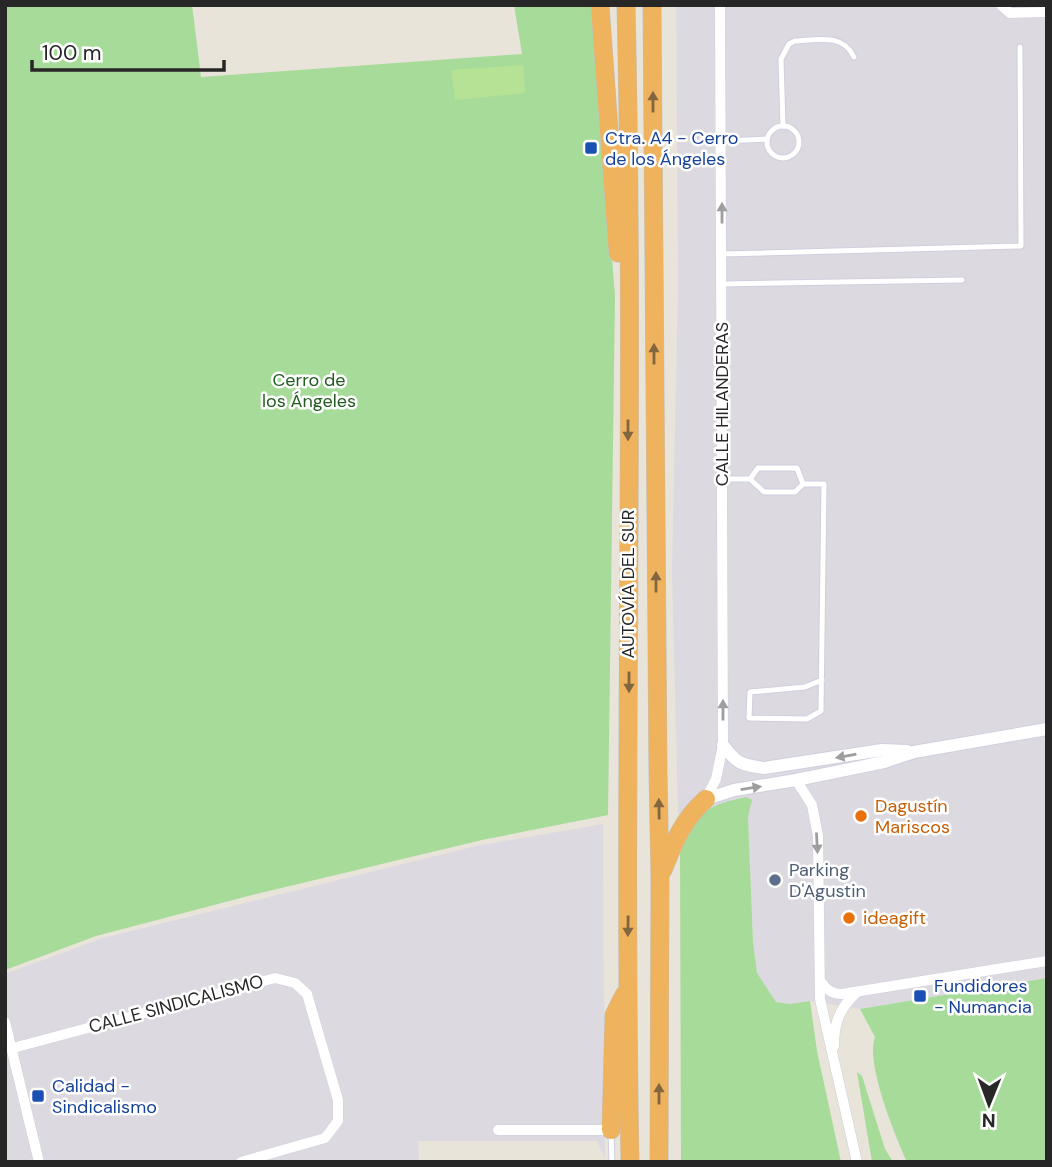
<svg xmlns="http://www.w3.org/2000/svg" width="1052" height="1167" viewBox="0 0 1052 1167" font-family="'DM Sans',sans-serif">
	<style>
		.industrial { fill: #ddd9e1 }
		.green { fill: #a6db99 }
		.pitch { fill: #b6e296 }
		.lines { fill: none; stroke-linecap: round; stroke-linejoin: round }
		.service-casing { stroke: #cfcfdf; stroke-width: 7 }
		.minor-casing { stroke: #cfcfdf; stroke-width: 11 }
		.tertiary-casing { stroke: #cfcfdf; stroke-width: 14 }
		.motorway-casing { stroke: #c3c3c3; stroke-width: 19 }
		.service { stroke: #fff; stroke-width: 5 }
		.minor { stroke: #fff; stroke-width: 10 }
		.tertiary { stroke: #fff; stroke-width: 12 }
		.motorway { stroke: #efb25d; stroke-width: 18 }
		.oneway { fill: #81663f }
		.oneway2 { fill: #9e9e9e }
		.transit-dot { fill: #1a4fb4; stroke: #fff; stroke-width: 2.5 }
		.food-dot { fill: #e8710a; stroke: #fff; stroke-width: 2.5 }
		.service-dot { fill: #5c6f8a; stroke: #fff; stroke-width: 2.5 }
		.labels { text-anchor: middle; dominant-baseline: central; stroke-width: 5; stroke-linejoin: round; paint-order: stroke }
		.transit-label { font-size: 18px; fill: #164399; stroke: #fff; text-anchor: start }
		.park-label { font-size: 18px; fill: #225c1f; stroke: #fff }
		.street-label { font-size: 18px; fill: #272727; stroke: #fff }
		.food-label { font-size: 18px; fill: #c56008; stroke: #fff; text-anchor: start }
		.service-label { font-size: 18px; fill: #4e5e75; stroke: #fff; text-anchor: start }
	</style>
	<rect width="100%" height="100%" fill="#e8e4d9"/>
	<g class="industrial">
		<polygon points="676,5 1047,5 1047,978 860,1009 810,1001 790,1004 776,1002 757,973 753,942 748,817 752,800 746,797 711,807 686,827 678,815 672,571 678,285"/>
		<polygon points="603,824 605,1158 597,1141 418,1141 419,1162 5,1162 5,974 103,938 476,846"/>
	</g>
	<g class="green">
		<polygon points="5,5 192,5 201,77 522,54 514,5 592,5 615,296 608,815 482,840 252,895 96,936 5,970"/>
		<path d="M 746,797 L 752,800 L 748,817 L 753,942 L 757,973 L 776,1002 L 790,1004 L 810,1001 L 817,1051 L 841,1162 L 681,1162 L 680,845 C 702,810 705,806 746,797 Z"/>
		<path d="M 1047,978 L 1047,1162 L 907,1162 C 895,1136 865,1062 875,1037 L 860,1009 Z"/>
		<polygon points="857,1072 862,1076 885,1149 893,1162 872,1162"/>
	</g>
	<polygon class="pitch" points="523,65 525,93 455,100 451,70"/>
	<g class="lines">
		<g class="service-casing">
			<g id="service">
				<circle cx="783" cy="142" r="16"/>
				<path d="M 783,126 L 781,59 L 789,44 L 795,41 C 817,40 843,33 854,57"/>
				<polyline points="721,141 767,139"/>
				<polyline points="722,254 1021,246 1020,47"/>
				<polyline points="721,284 962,280"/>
				<polyline points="723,479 750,479 764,492 795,492 803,484 824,484 821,711 807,719 749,718 750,692 805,687 822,680"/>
				<polyline points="750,479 758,468 797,468 803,484"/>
				<polyline points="611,1133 612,1162"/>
			</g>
		</g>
		<g class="minor-casing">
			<g id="minor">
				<polyline points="1001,5 1010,13 1047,12"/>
				<polyline points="796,780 812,805 818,836 820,999 857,1162"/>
				<polyline points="706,799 716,779 723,745 720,5"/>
				<path d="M 821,982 C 827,990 832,994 842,994 L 1047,961"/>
				<polyline points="5,1022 39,1162"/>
				<path d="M 834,1046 C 834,1023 839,1009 856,993"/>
				<polyline points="13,1048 275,978 295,983 307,994 338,1100 338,1121 325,1138 241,1162"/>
				<polyline points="498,1130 611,1130"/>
			</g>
		</g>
		<g class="tertiary-casing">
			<g id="tertiary">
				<path d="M 723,745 C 736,763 741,765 764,768 L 882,750 L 907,751"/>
				<polyline points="706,799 734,790 796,780 884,762 914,752 1047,729"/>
			</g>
		</g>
		<g class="motorway-casing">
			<g id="motorway">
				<polyline points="600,5 618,253"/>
				<path d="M 626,5 C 635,391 623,776 630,1162"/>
				<polyline points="652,5 658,772 660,878 659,1162"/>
				<path d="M 663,870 C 674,842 683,819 706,799"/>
				<polyline points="611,1130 614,1015 624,995"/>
			</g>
		</g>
		<use href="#service" class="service"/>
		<use href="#minor" class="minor"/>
		<use href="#tertiary" class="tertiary"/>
		<use href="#motorway" class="motorway"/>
	</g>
	<defs><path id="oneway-solid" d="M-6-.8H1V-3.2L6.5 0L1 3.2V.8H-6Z" transform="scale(1.75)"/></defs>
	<g class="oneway">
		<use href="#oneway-solid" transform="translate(653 102) rotate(-90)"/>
		<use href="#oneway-solid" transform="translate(654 354) rotate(-90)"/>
		<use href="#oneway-solid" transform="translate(628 430) rotate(90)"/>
		<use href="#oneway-solid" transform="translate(656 582) rotate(-90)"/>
		<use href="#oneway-solid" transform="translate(629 682) rotate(90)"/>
		<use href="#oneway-solid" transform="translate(659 809) rotate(-91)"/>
		<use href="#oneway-solid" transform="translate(628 926) rotate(91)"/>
		<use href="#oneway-solid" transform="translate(659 1094) rotate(-90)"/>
	</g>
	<g class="oneway2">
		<use href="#oneway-solid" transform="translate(722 213) rotate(-90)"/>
		<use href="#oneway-solid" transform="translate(723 710) rotate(-90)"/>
		<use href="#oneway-solid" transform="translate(846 756) rotate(170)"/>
		<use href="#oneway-solid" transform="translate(751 788) rotate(-9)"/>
		<use href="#oneway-solid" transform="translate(817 843) rotate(87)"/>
	</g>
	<g class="transit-dot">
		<rect x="584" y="141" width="14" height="14" rx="3.5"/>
		<rect x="913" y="989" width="14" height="14" rx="3.5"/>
		<rect x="31" y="1089" width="14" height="14" rx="3.5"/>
	</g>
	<g class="food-dot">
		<circle cx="861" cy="816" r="7"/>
		<circle cx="849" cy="918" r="7"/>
	</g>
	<circle class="service-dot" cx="775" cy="880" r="7"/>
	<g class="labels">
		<g class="transit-label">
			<text x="605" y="138">Ctra. A4 - Cerro<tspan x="605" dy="21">de los Ángeles</tspan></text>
			<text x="934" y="986">Fundidores<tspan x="934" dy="21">- Numancia</tspan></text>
			<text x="52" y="1086">Calidad -<tspan x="52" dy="21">Sindicalismo</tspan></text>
		</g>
		<g class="park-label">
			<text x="309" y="380">Cerro de<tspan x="309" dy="21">los Ángeles</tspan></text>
		</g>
		<g class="street-label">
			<text transform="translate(722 404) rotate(-90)">CALLE HILANDERAS</text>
			<text transform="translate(628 584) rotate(-90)">AUTOVÍA DEL SUR</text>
			<text transform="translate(176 1004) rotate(-15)">CALLE SINDICALISMO</text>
		</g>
		<g class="food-label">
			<text x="875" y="806">Dagustín<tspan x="875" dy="21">Mariscos</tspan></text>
			<text x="863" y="918">ideagift</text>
		</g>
		<g class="service-label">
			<text x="789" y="870">Parking<tspan x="789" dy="21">D'Agustin</tspan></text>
		</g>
	</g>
	<rect width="1052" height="1167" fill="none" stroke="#272727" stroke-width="14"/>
	<g transform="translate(989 1104) rotate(181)" stroke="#ffffff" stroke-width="5" paint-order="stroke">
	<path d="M0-5L12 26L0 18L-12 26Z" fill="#272727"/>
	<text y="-10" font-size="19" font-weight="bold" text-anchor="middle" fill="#272727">N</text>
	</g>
	<path d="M32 60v10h192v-10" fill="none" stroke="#272727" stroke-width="3.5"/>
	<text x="42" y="60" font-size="21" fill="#272727" stroke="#ffffff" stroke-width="5" paint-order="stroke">100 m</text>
</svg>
